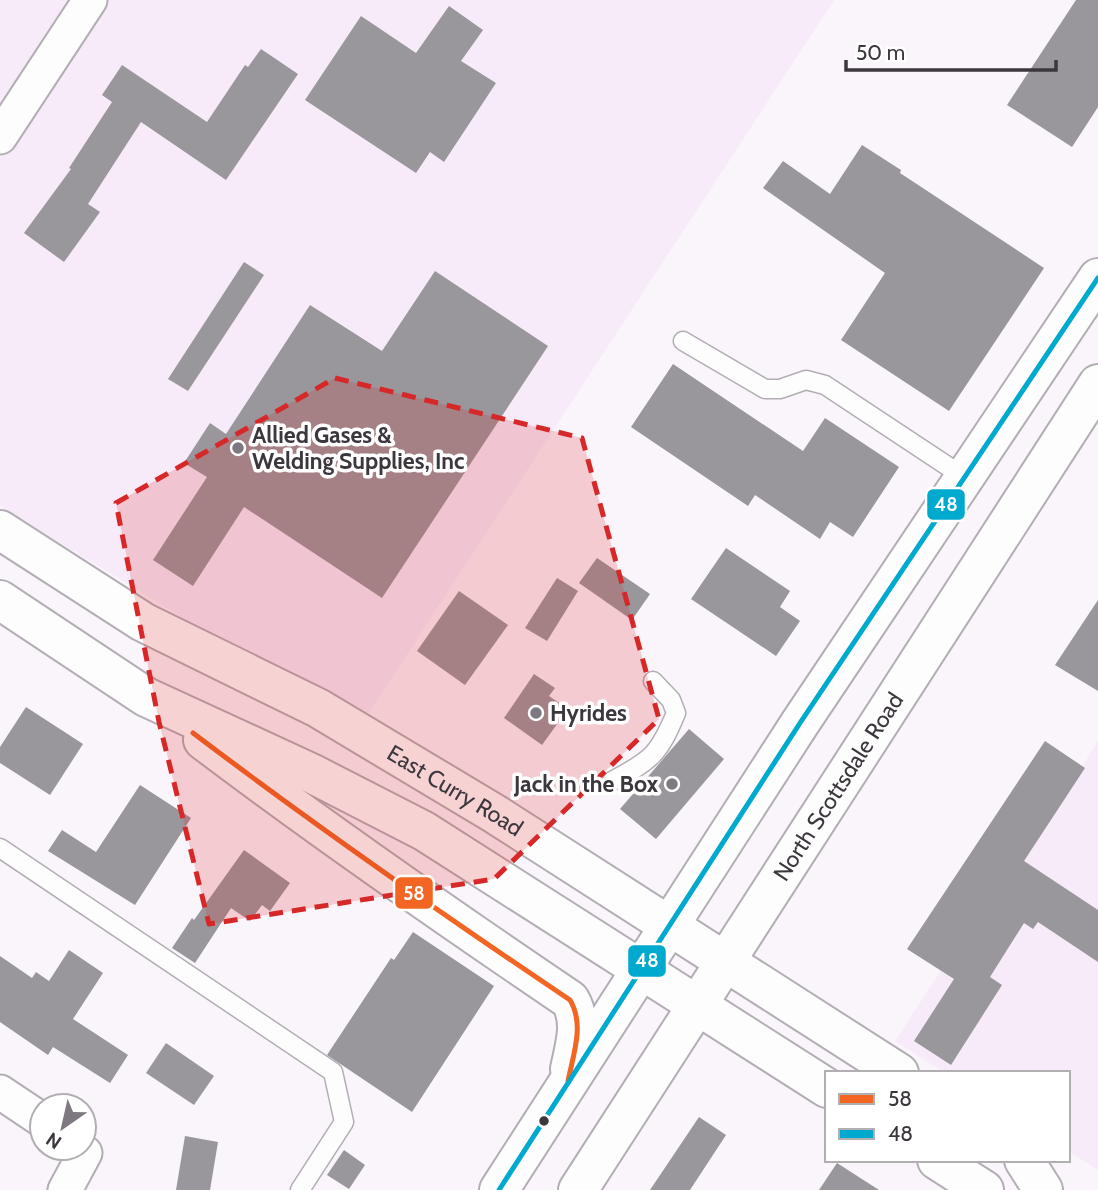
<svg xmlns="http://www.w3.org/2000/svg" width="1098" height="1190" viewBox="0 0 1098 1190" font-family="Cabin,sans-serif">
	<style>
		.built { fill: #f7ebfa }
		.building { fill: #99969c }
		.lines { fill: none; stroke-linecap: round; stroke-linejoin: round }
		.lane-casing { stroke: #b2aeb4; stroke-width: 21 }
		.street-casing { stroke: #b2aeb4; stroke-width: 37 }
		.primary-casing { stroke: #b2aeb4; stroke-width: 42 }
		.lane { stroke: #fefdfe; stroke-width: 18 }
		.street { stroke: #fefdfe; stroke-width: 33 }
		.primary { stroke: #fefdfe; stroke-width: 38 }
		.bus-1-casing { stroke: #fff; stroke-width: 10 }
		.bus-2-casing { stroke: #fff; stroke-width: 10 }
		.bus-1 { stroke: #f26522; stroke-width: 5 }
		.bus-2 { stroke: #00a9ce; stroke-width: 5 }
		.marked { fill: #d62828; fill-opacity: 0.2; stroke: #d62828; stroke-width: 5; stroke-dasharray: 14 9; stroke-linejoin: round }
		.poi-dot { fill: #7e7980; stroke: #fff; stroke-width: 2.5 }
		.bus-dot { fill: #3c373d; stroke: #fff; stroke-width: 2.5 }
		.labels { text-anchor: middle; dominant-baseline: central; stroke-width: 7; stroke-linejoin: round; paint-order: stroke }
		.poi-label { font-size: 23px; font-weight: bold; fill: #3c373d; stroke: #fff; text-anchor: start }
		.street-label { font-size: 23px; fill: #3c373d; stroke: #fff }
		.line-badge { stroke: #fff; stroke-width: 2.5 }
		.badge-label { font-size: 19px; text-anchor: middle; font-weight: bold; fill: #fff }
	</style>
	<rect width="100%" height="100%" fill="#faf4fb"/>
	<g class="built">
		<polygon points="0,0 834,0 360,726 0,506"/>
		<polygon points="1098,741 1098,1170 1068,1151 1068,1073 945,1073 895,1041 990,895 1000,900"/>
	</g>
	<g class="building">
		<polygon points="1076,0 1098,0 1098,107 1072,147 1007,105"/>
		<polygon points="449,6 483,30 461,61 496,83 444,162 430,152 416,173 305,100 361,16 416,53"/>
		<polygon points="261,49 298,74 226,180 141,122 88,204 100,212 64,262 24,233 71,169 69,168 112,102 102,95 122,65 207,122 245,65 248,67"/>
		<polygon points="862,145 901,170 900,173 1044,268 949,411 841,340 885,273 763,188 783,161 830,194"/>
		<polygon points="244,262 264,275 188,391 168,379"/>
		<polygon points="435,271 548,346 382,598 244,507 193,586 153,560 207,477 184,463 210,423 226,434 310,305 382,351"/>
		<polygon points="673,364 803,451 825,418 899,467 853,537 830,522 820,539 755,495 748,506 631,427"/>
		<polygon points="726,548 790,591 780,607 800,621 776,656 691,599"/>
		<polygon points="597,558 650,594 632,620 579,583"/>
		<polygon points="557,578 578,591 547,641 525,628"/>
		<polygon points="459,591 508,625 465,685 417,651"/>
		<polygon points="1098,600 1098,691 1055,665"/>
		<polygon points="534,674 555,688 549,696 568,709 542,745 504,718"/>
		<polygon points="26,707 83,744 50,795 0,763 0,747"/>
		<polygon points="689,729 724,759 656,839 620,809"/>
		<polygon points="1045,741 1085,768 1024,861 1098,910 1098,962 1038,922 1033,929 1024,923 990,977 1002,985 951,1065 914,1041 954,979 907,949"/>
		<polygon points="140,785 191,818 135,905 48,851 62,830 96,852"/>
		<polygon points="244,850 290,883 270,911 262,905 250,921 231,908 195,963 172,948 192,918 194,920"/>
		<polygon points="413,932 494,986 412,1112 327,1055 391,958 394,960"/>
		<polygon points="69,950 103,973 73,1019 128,1055 110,1083 53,1047 48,1055 0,1022 0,956 32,978 36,972 49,981"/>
		<polygon points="166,1043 214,1076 194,1105 146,1073"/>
		<polygon points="699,1117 726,1135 690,1190 650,1190"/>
		<polygon points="185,1136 218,1142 210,1190 176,1190"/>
		<polygon points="344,1150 365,1165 349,1189 327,1175"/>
		<polygon points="837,1163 879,1190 819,1190"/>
	</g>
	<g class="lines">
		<g class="lane-casing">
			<g id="lane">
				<polyline points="683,341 765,389 780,389 806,380 825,385 964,477"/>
				<path d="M 612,781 C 652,760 659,754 676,713 L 671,700 L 653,681"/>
				<polyline points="0,848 333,1072 344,1122 300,1190"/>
			</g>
		</g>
		<g class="street-casing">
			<g id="street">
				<polyline points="0,137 90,0"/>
				<polyline points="0,1092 42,1120"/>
				<polyline points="65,1190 85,1153 79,1148"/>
			</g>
		</g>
		<g class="primary-casing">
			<g id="primary">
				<path id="s1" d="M 0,530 L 143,622 L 318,708 L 495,814 L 899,1073"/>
				<polyline points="0,600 146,697 311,773 424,831 827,1088"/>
				<path d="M 203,740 C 323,831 446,916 570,1000 C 583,1022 575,1045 570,1069"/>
				<polyline points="937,1160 984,1190"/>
				<polyline points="1024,1160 1043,1190"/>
				<polyline points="499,1190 800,723 1098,278"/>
				<path id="s2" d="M 578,1190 L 1098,384"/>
			</g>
		</g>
		<use href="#lane" class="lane"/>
		<use href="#street" class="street"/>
		<use href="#primary" class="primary"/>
		<g class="bus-1-casing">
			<path id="bus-1" d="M 193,733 C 316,826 442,914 570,1000 C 585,1025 573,1055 568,1081"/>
		</g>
		<g class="bus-2-casing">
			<polyline id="bus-2" points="499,1190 800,723 1098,278"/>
		</g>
		<use href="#bus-1" class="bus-1"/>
		<use href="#bus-2" class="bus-2"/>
	</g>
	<path class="marked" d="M 335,378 L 582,438 L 659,719 L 494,879 L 209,924 L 159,722 L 116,503 Z"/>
	<g class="poi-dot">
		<circle cx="238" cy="448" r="7"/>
		<circle cx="536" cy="713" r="7"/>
		<circle cx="672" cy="784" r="7"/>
	</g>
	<circle class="bus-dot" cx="544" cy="1121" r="6"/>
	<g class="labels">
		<g class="poi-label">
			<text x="252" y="435">Allied Gases &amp;<tspan x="252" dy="26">Welding Supplies, Inc</tspan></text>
			<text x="550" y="713">Hyrides</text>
			<text x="658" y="784" text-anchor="end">Jack in the Box</text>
		</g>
		<g class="street-label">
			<text stroke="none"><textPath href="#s2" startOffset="480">North Scottsdale Road</textPath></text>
			<text stroke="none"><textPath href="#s1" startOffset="525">East Curry Road</textPath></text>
		</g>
	</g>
	<g class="line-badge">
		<rect x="926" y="488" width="40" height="33" rx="7" fill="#00a9ce"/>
		<rect x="394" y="876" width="40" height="34" rx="7" fill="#f26522"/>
		<rect x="627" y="944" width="40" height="34" rx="7" fill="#00a9ce"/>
	</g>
	<g class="badge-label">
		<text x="946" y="511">48</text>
		<text x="414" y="900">58</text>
		<text x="647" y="967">48</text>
	</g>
	<rect x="825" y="1071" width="245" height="91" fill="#ffffff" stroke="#b1afb1" stroke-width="2"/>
	<rect x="839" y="1094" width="35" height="10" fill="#f26522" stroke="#b1afb1" stroke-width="2"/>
	<text x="888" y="1106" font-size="21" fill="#3c373d">58</text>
	<rect x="839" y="1129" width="35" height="10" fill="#00a9ce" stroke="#b1afb1" stroke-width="2"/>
	<text x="888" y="1141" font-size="21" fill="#3c373d">48</text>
	<g transform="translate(63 1127) rotate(214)"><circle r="33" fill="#ffffff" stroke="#b1afb1" stroke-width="2"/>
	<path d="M0-5L12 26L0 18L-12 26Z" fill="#7e7980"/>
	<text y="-10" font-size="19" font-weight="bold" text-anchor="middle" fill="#3c373d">N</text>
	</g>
	<path d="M846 60v10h210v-10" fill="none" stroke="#3c373d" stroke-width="3.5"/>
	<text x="856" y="60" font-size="21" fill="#3c373d" stroke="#ffffff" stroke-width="5" paint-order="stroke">50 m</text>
</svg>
